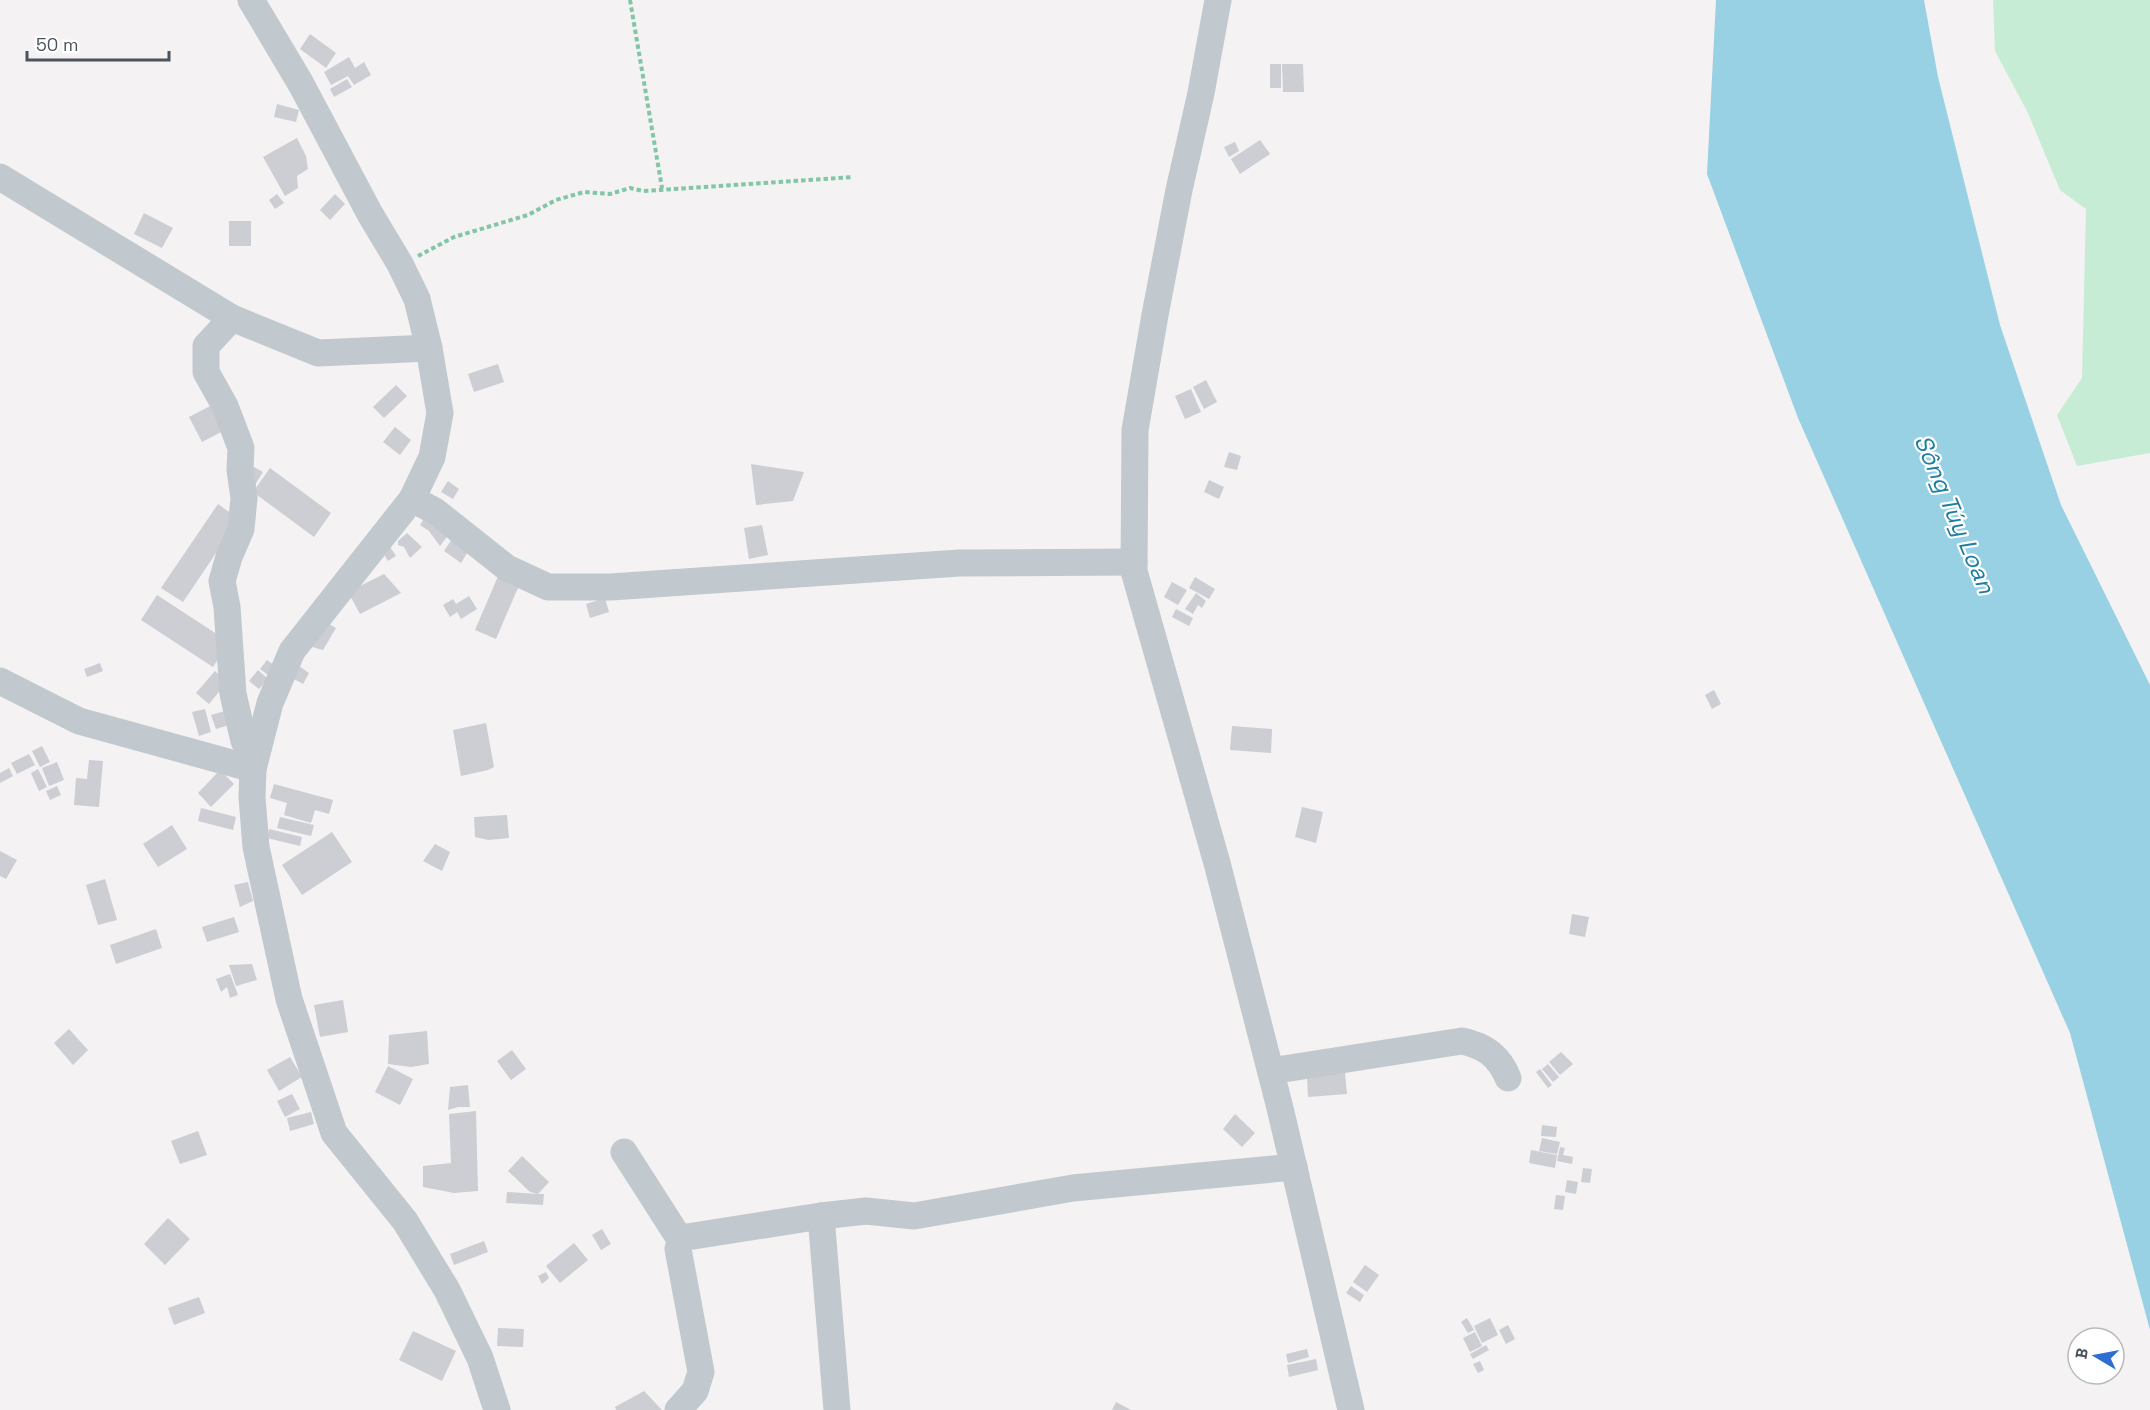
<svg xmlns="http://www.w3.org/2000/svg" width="2150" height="1410" viewBox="0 0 2150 1410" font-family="'Space Grotesk',sans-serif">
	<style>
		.green { fill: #c6ecd6 }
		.water { fill: #98d0e4 }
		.building { fill: #ccced3 }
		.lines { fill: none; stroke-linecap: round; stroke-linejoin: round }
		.path { stroke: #82c6a7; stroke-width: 4; stroke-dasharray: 4.5 3; stroke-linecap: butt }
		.minor { stroke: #c1c8ce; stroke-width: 27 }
		.labels { text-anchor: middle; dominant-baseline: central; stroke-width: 4.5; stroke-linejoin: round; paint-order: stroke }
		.water-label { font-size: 24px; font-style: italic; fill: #1d7e9f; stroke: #fff }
	</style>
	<rect width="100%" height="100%" fill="#f4f2f2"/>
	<polygon class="green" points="1993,0 2150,0 2150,453 2077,466 2057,415 2082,378 2086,209 2060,190 2028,113 1995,51"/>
	<polygon class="water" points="1716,0 1924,0 1938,77 2000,325 2061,505 2150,685 2150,1330 2070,1033 1798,418 1707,174"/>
	<g class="building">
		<polygon points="310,34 336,53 326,68 300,49"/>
		<polygon points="349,57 355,68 364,62 371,75 354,85 348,76 331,85 324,72"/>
		<rect x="1270" y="64" width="11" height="24"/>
		<polygon points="1282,64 1303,64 1304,92 1283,92"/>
		<polygon points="347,79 352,87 334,97 330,89"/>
		<polygon points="277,104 299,110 296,122 274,117"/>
		<polygon points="297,138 306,156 308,169 297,176 298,188 285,196 263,157"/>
		<polygon points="1260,140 1270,154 1240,174 1231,159"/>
		<polygon points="1235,142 1239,151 1229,157 1224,147"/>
		<polygon points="277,194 284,203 275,209 269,200"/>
		<polygon points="335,194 345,204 330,220 320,210"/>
		<polygon points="144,213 173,228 162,248 134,234"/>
		<rect x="229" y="221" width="22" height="25"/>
		<polygon points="498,364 504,382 474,392 468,374"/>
		<polygon points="1206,380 1217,402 1204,409 1193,387"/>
		<polygon points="396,385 407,396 384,418 373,407"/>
		<polygon points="1191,389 1201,412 1185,419 1175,396"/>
		<polygon points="214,404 227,429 202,442 189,417"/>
		<polygon points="395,427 411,440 400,455 383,442"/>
		<polygon points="1229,452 1241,456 1237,470 1224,467"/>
		<polygon points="751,464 804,472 793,501 756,505"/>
		<polygon points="254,467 263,472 255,485 246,480"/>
		<polygon points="270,468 331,513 314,537 253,492"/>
		<polygon points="1209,480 1224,487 1219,499 1204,492"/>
		<polygon points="448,481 459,489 453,499 441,492"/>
		<polygon points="218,504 239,519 183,602 161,588"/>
		<polygon points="425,517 449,534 440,546 429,531 420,525"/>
		<polygon points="762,525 768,555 749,559 744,528"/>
		<polygon points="407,533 422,547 410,558 404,547 398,545 398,541"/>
		<polygon points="385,539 396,556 388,561 380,548"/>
		<polygon points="452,539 469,550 461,563 444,551"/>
		<polygon points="384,574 401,593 360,614 348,592"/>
		<polygon points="499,574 520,583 496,639 475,630"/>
		<polygon points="1195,577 1215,589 1209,599 1189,588"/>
		<polygon points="1172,582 1187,590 1178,605 1164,597"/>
		<polygon points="1196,593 1206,601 1202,608 1198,605 1193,614 1185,609"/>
		<polygon points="157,595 229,642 213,667 141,620"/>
		<polygon points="469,596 477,609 461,619 457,612 450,617 443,605 453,599 456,604"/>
		<polygon points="605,598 609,612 590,618 586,604"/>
		<polygon points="1176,609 1193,618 1189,626 1172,617"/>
		<polygon points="320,619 336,628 323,650 305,645"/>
		<polygon points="267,660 275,666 268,675 260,669"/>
		<polygon points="100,663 103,671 87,677 84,669"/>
		<polygon points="299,666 309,673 303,684 292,678"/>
		<polygon points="258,670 268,679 259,689 249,681"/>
		<polygon points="215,671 227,682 209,704 196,693"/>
		<polygon points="1714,690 1721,704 1712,709 1705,695"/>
		<polygon points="205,709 211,732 199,736 192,712"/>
		<polygon points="232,709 236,723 216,729 211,715"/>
		<polygon points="486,723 494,767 488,770 461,776 453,730"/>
		<polygon points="1232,726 1272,729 1271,753 1230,750"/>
		<polygon points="42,746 50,762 40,767 32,751"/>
		<polygon points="29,754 35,765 17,774 11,763"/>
		<polygon points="89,760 103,761 99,807 74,805 76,778 87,779"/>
		<polygon points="57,762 64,780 49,786 42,768"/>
		<polygon points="9,768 13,776 0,783 0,773"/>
		<polygon points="38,769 47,787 39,791 31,773"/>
		<polygon points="220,770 234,784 211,807 198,793"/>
		<polygon points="274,784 333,800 329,814 315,810 311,823 284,815 287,803 270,798"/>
		<polygon points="57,786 61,795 50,800 46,791"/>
		<polygon points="1302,807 1323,812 1316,843 1295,837"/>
		<polygon points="201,808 236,817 233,830 198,821"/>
		<polygon points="507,815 509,838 488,840 475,837 474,817"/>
		<polygon points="280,817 314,825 311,836 277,828"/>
		<polygon points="172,825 187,849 158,867 143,844"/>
		<polygon points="269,829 302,837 300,846 267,838"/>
		<polygon points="332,832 352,862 302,895 282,865"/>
		<polygon points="435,844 450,852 442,871 423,861"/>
		<polygon points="0,851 17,860 6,879 0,876"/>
		<polygon points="105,879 117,920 98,925 86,885"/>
		<polygon points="248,882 253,901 240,907 234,885"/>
		<polygon points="1572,914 1589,917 1585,937 1569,934"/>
		<polygon points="234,917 239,932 207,942 202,927"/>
		<polygon points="156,929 162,948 116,964 110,945"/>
		<polygon points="252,964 257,980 236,986 229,965"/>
		<polygon points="230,974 238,995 230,998 227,987 221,992 216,979"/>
		<polygon points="343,1000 348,1032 320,1037 314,1005"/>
		<polygon points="69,1029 88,1050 73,1065 54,1043"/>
		<polygon points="427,1031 429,1064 411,1067 388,1064 389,1035"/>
		<polygon points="512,1050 526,1069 511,1080 497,1061"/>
		<polygon points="1561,1052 1573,1064 1560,1075 1549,1062"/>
		<polygon points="290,1057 302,1077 279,1091 267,1070"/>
		<polygon points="1548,1064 1559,1077 1553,1082 1542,1069"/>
		<polygon points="388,1066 413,1079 400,1105 375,1092"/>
		<polygon points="1540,1069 1552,1085 1548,1088 1536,1072"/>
		<polygon points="1345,1073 1347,1094 1308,1097 1307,1076"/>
		<polygon points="468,1085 470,1107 458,1107 448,1110 450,1087"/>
		<polygon points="292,1094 300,1109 285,1117 277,1101"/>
		<polygon points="476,1111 478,1191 454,1193 423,1187 423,1166 451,1163 449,1114"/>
		<polygon points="311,1112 314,1124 290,1131 287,1118"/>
		<polygon points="1235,1114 1255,1133 1242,1147 1223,1129"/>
		<polygon points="1542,1125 1557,1127 1556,1137 1541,1136"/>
		<polygon points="198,1131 207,1155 180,1164 171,1141"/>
		<polygon points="1542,1138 1560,1142 1557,1154 1539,1151"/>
		<polygon points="1560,1147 1565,1148 1563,1155 1573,1157 1572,1164 1557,1161"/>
		<polygon points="1531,1150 1557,1155 1555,1168 1529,1163"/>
		<polygon points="522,1156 549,1182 538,1194 544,1194 543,1205 506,1203 507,1192 538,1194 530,1192 508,1171"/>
		<polygon points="1583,1168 1592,1169 1590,1183 1581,1182"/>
		<polygon points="1567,1180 1578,1182 1576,1194 1565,1192"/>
		<polygon points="1556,1195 1565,1196 1563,1210 1554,1209"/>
		<polygon points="168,1218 190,1239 165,1265 144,1244"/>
		<polygon points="602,1229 611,1244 601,1250 592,1235"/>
		<polygon points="484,1241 488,1252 454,1265 450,1254"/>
		<polygon points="574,1243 588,1260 560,1283 546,1266"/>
		<polygon points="1365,1265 1379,1275 1367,1292 1353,1282"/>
		<polygon points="546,1272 549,1278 542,1284 538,1276"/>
		<polygon points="1351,1286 1364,1295 1360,1302 1346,1293"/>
		<polygon points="199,1297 205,1313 174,1325 168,1308"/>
		<polygon points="1467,1318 1474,1330 1468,1333 1461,1322"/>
		<polygon points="1490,1318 1498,1335 1482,1343 1474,1326"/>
		<polygon points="1508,1325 1515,1339 1506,1344 1499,1330"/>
		<polygon points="498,1328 524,1329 523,1347 497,1346"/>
		<polygon points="413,1331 456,1351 442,1381 399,1360"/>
		<polygon points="1475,1332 1482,1346 1470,1352 1463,1338"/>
		<polygon points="1486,1345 1489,1350 1473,1359 1470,1354"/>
		<polygon points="1307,1349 1309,1357 1288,1363 1286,1354"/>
		<polygon points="1316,1359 1318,1370 1289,1377 1287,1365"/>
		<polygon points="1480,1361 1484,1370 1478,1373 1473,1364"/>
		<polygon points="644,1391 662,1410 616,1410 615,1407"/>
		<polygon points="1116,1402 1131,1410 1112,1410"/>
	</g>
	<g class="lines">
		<g class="path">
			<polyline points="630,0 662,188"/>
			<polyline points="418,256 454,237 528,215 556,200 584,192 610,194 630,188 643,191 853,177"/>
		</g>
		<g class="minor">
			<polyline points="251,0 301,84 370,214 400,264 417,299 429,348 440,413 432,457 412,499 292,651 270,703 253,769 252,797 256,847 289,999 334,1133 405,1221 447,1290 480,1358 497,1410"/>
			<polyline points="1218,0 1201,93 1179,190 1155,315 1135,430 1134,571 1217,863 1280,1108 1351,1410"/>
			<polyline points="0,177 232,318 318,353 429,348"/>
			<polyline points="232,318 206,346 206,372 225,406 241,448 240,470 244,498 241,529 229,557 222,581 227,607 233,694 244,741 256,756"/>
			<polyline points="412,499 435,511 507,568 548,587 611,587 959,563 1134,562"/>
			<polyline points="0,681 79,721 253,769"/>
			<path d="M 1271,1071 L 1462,1041 C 1485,1046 1499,1056 1508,1078"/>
			<polyline points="624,1152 681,1241"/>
			<polyline points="821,1216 837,1410"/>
			<polyline points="678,1410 695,1391 701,1372 678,1249 681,1241 687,1237 821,1216 866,1211 914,1216 1073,1188 1294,1167"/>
		</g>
	</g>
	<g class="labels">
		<g class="water-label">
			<text transform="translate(1955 514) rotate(67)">Sông Túy Loan</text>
		</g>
	</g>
	<g transform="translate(2096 1356) rotate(280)"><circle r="28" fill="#ffffff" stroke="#b7bbbe" stroke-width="1.5"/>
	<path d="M0-4.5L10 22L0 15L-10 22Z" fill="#2e6ed2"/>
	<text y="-9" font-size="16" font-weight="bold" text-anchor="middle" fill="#4b545d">B</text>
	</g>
	<path d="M27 51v9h142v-9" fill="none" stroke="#4b545d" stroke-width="3"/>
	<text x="36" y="51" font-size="18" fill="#4b545d" stroke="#ffffff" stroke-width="4.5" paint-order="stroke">50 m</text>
</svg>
